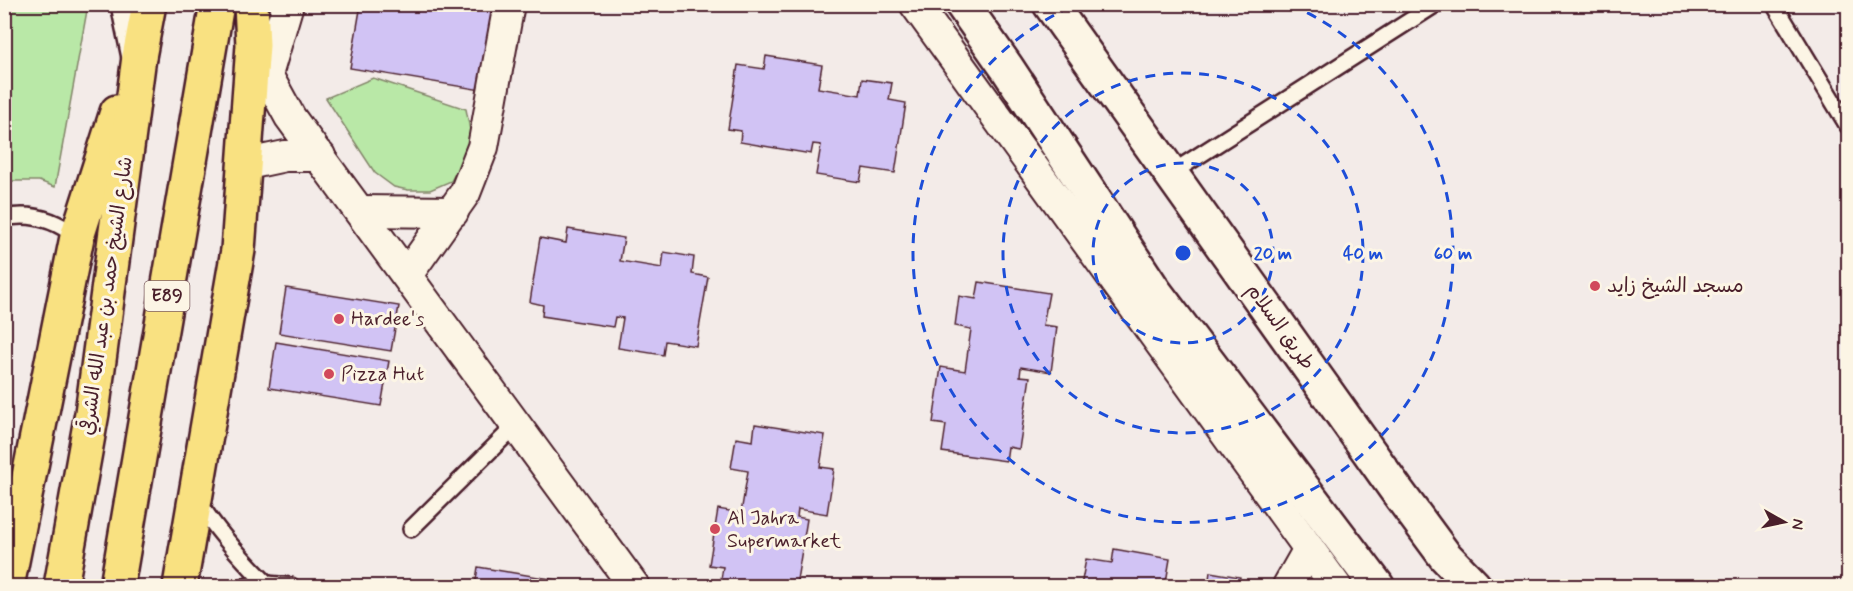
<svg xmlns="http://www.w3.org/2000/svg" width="1853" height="591" viewBox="0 0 1853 591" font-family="Mynerve,'Playpen Sans Arabic',sans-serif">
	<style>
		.green { fill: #b9e8a7; stroke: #828469; stroke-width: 1.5 }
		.building { fill: #d1c3f4; stroke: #4a1f2b; stroke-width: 1.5 }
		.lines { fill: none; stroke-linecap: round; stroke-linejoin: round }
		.lane-casing { stroke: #4a1f2b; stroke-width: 20 }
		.street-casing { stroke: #4a1f2b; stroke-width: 34 }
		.secondary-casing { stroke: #4a1f2b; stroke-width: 38 }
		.highway-casing { stroke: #4a1f2b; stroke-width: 38 }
		.lane { stroke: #fcf5e5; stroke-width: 15 }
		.street { stroke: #fcf5e5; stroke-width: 30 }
		.secondary { stroke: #fcf5e5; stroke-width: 33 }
		.highway { stroke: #f9e181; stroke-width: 33 }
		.ring { fill: none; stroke: #1d4ed8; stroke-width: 3; stroke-dasharray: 10 8 }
		.poi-dot { fill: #d1495b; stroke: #fcf5e5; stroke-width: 2 }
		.labels { text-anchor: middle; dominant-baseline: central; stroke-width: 6; stroke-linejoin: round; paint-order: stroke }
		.shield { fill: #fcf5e5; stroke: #7f5f63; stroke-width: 1.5 }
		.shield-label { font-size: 18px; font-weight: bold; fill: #4a1f2b }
		.poi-label { font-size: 20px; fill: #4a1f2b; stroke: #fcf5e5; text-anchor: start }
		.street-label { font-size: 20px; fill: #4a1f2b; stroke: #fcf5e5 }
		.centre { fill: #1d4ed8; stroke: #fcf5e5; stroke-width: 3 }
		.ring-label { font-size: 18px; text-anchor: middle; font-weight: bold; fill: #1d4ed8; stroke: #fcf5e5; stroke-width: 6; stroke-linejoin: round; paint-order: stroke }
	</style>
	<rect width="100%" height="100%" fill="#f3ebe8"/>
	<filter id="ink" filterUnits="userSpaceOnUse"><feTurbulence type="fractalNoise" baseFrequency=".0167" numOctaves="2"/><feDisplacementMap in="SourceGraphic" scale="12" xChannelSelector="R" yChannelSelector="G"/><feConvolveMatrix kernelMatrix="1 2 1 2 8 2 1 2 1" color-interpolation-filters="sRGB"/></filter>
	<g filter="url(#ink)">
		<g class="green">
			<polygon points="4,5 88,5 55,187 39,181 5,181"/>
			<polygon points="373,78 466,109 471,135 464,157 451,181 430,190 408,190 394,187 375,173 326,98"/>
		</g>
		<g class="building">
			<polygon points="361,4 495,4 481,90 350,68"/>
			<polygon points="766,56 822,65 818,88 860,95 862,79 892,83 889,100 906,103 895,173 863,168 860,182 816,175 821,145 813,144 811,154 740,142 741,131 728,129 738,65 764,69"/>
			<polygon points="568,229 624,238 620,261 662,268 664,252 694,257 692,274 708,277 696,346 665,341 663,355 618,348 623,318 615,317 613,327 542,316 543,305 530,302 540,238 566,243"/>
			<polygon points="979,282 1049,293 1043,325 1057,327 1051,372 1021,367 1020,376 1030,377 1019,449 1008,447 1006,461 942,452 946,425 933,423 941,367 965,371 971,329 955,326 959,296 976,299"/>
			<polygon points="286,288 399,306 391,351 279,333"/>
			<polygon points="276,342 389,361 381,406 269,388"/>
			<polygon points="755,424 825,435 820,467 834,469 827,514 798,509 797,517 807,519 796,586 720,586 723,567 709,565 718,509 741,513 748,471 731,468 736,438 753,441"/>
			<polygon points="1114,549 1170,559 1166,582 1193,586 1081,586 1086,559 1112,563"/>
			<polygon points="478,567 562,581 596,586 475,586"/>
			<polygon points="1210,572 1240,577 1238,586 1208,586"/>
		</g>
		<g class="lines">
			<g class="lane-casing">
				<g id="lane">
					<polyline points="1774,4 1848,126"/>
					<polyline points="1170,174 1436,4"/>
					<path d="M 4,218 C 32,212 56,220 77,237"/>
					<path d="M 198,501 C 217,532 241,558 267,584"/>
					<polyline points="411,529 517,424"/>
					<polyline points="247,586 267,584 291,586"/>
				</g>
			</g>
			<g class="street-casing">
				<g id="street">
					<polyline points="915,4 1336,586"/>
					<polyline points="253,45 267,75 290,117 634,586"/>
					<polyline points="267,75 288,4"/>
					<polyline points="243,165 285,156 320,156"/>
					<polyline points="360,211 453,212"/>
					<polyline points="407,275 465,193 483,147 509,4"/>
					<polyline points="1288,586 1309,549"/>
				</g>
			</g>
			<g class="secondary-casing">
				<g id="secondary">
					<polyline points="128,4 139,57"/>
					<polyline points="962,4 1007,68 1155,292 1377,586"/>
					<polyline points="1050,4 1397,491 1445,556 1474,586"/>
				</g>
			</g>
			<g class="highway-casing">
				<g id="highway">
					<polyline points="7,586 77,237 117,112"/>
					<polyline points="61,586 92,413 139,57 149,4"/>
					<polyline points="117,586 217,4"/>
					<polyline points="180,586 238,250 253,45 251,4"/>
				</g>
			</g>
			<use href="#lane" class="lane"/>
			<use href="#street" class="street"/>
			<use href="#secondary" class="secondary"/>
			<use href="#highway" class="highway"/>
		</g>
	</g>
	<g class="ring">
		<circle cx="1183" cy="253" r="90"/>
		<circle cx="1183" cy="253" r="180"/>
		<path d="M1291 5A270 270 0 1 1 1075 5"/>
	</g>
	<g class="poi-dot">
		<circle cx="1595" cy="286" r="6"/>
		<circle cx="339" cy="319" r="6"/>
		<circle cx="329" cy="374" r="6"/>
		<circle cx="715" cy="529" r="6"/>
	</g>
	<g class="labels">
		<rect class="shield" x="144.5" y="281" width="45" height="30" rx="4.5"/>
		<g class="shield-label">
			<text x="167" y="296">E89</text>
		</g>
		<g class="poi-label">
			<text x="1607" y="286">مسجد الشيخ زايد</text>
			<text x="351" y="319">Hardee's</text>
			<text x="341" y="374">Pizza Hut</text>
			<text x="727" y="518">Al Jahra<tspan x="727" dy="23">Supermarket</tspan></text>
		</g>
		<g class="street-label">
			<text transform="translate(107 296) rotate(-82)">شارع الشيخ حمد بن عبد الله الشرقي</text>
			<text transform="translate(1280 327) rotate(54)">طريق السلام</text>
		</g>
	</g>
	<circle cx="1183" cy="253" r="9" class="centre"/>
	<g class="ring-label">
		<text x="1273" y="259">20 m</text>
		<text x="1363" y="259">40 m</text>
		<text x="1453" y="259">60 m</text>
	</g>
	<rect width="1853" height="591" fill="none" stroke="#fcf5e5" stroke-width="24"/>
	<rect x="12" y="12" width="1829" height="567" fill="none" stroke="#4a1f2b" stroke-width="2" filter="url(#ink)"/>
	<g transform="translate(1784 522) rotate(99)" stroke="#fcf5e5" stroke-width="4.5" paint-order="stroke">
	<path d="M0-4.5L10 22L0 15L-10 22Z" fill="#4a1f2b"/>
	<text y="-9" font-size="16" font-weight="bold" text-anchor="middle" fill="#4a1f2b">N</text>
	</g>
</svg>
